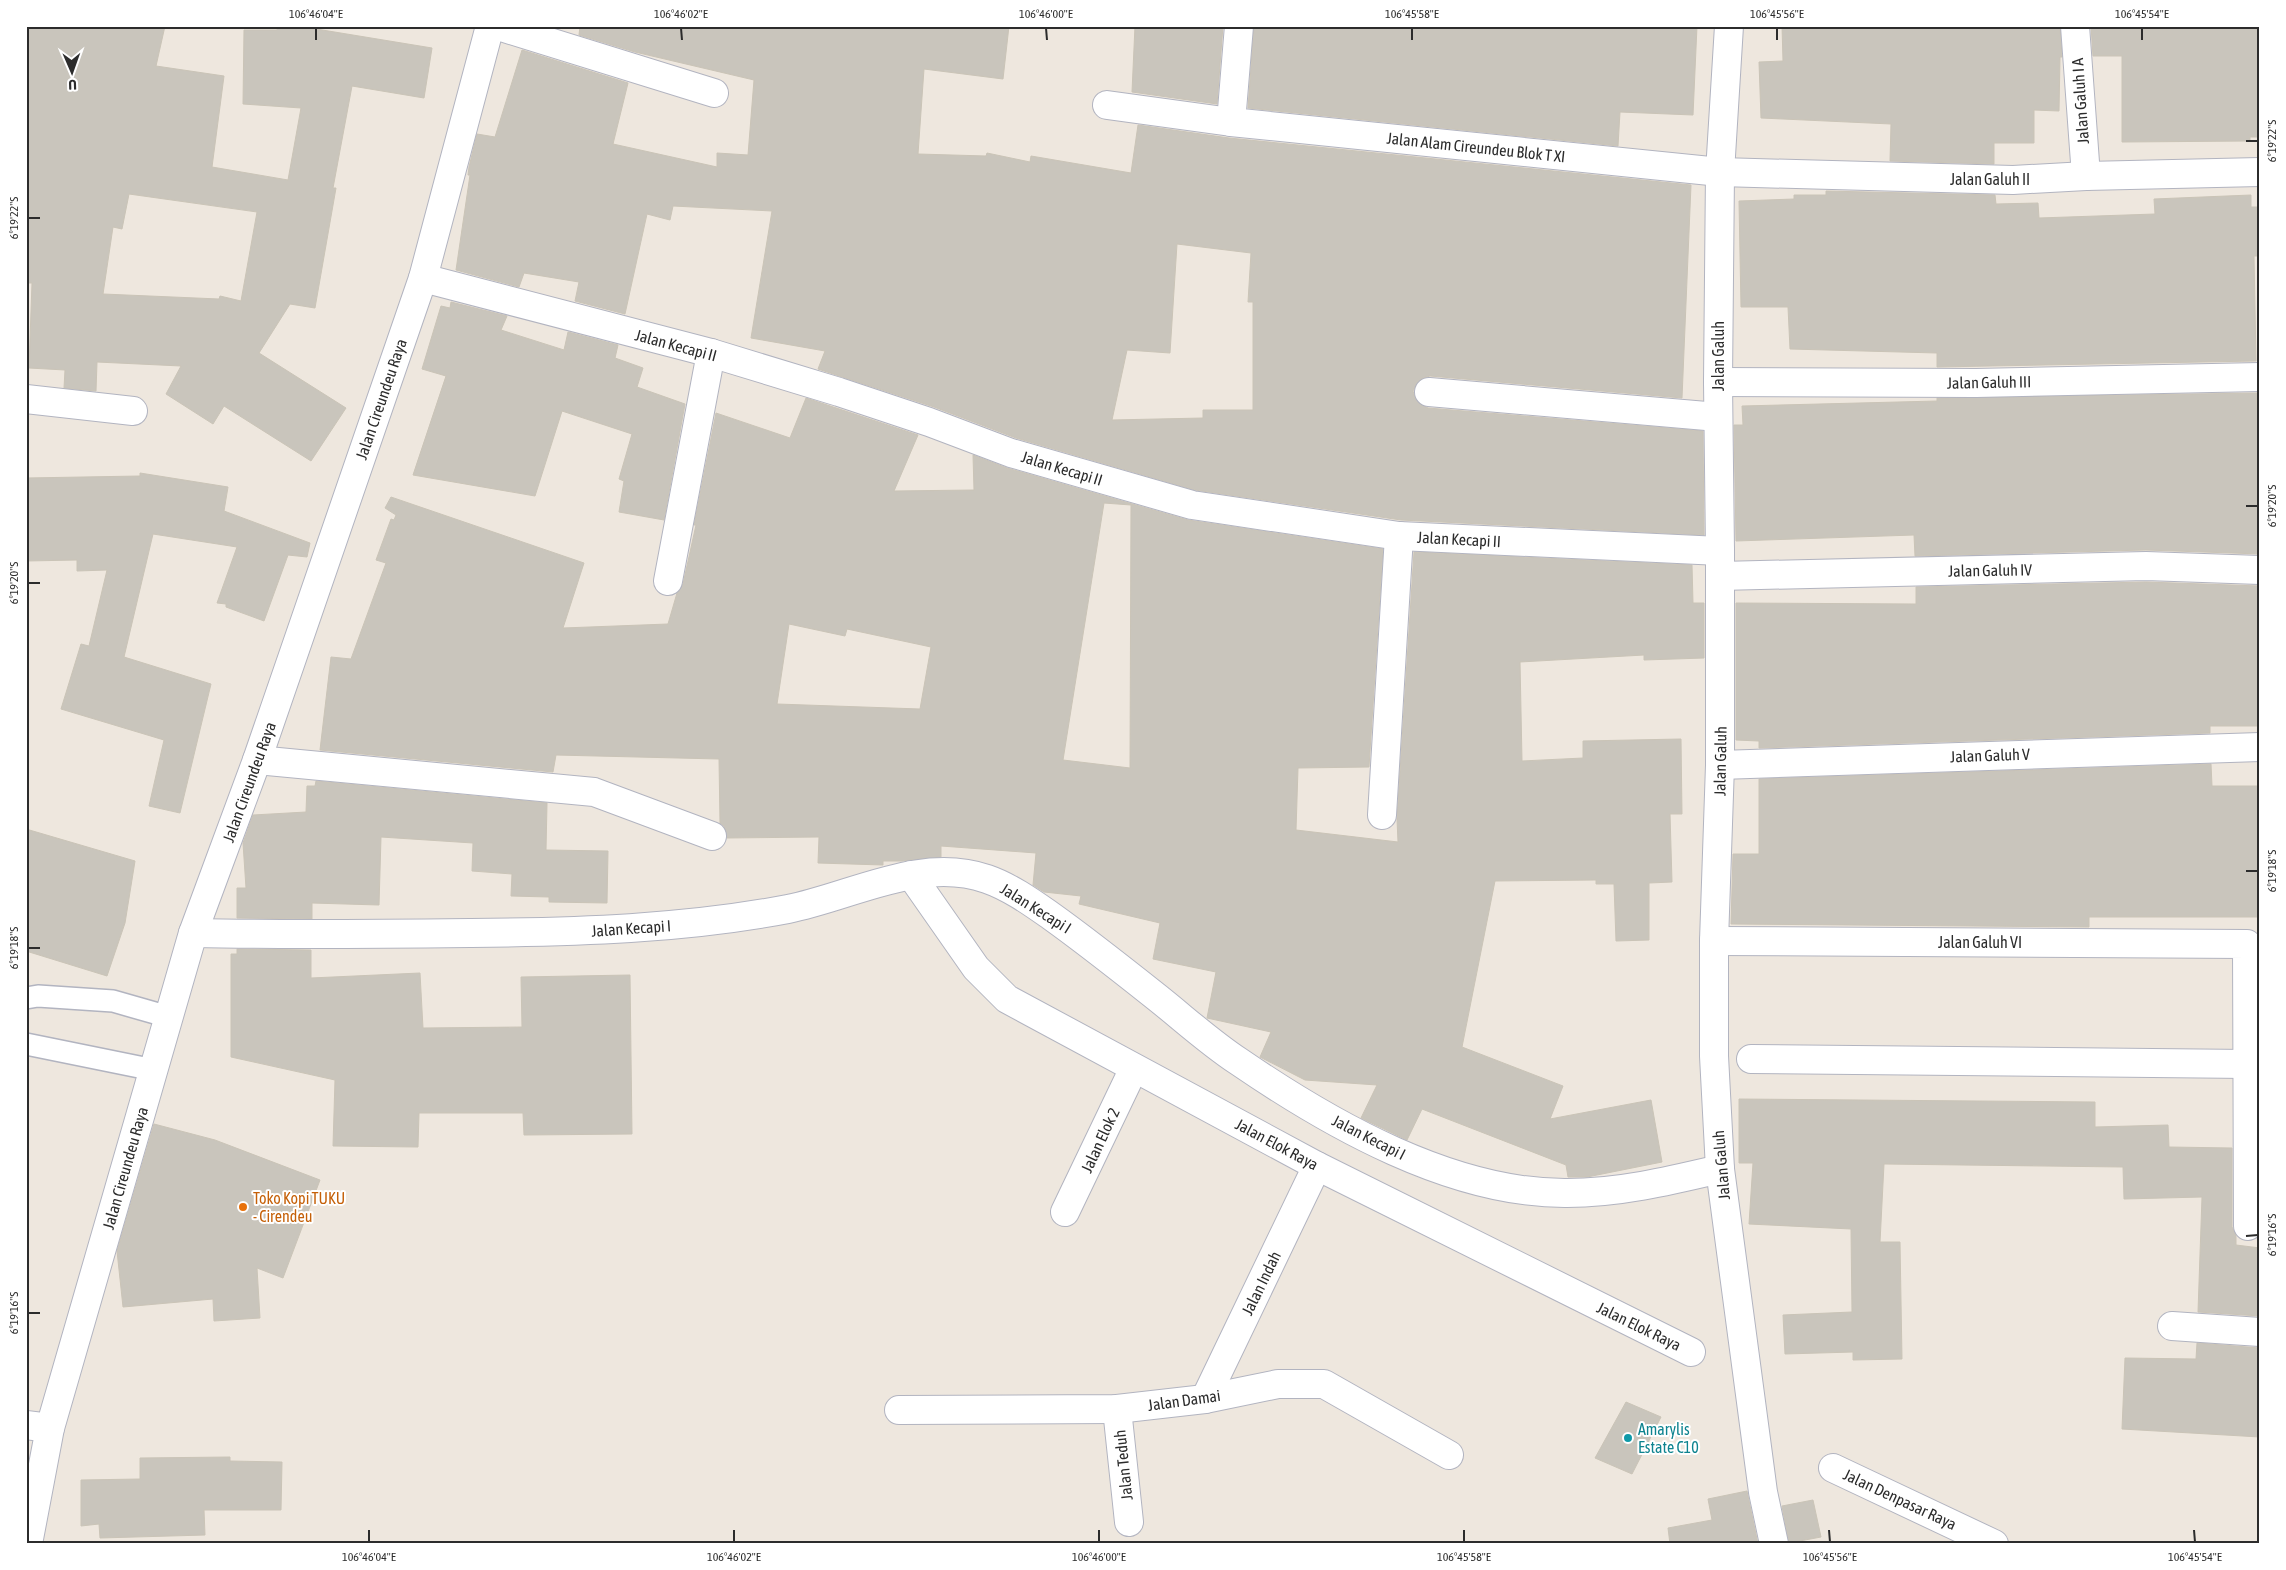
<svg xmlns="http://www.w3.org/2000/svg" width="2286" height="1570" viewBox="0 0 2286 1570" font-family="'Asap Condensed',sans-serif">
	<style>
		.building { fill: #c9c5bc; stroke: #cac4b7; fill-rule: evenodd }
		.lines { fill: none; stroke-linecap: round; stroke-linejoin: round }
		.lane-casing { stroke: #b2b4c0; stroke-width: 24 }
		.street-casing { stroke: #b2b4c0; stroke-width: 30 }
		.secondary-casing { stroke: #b2b4c0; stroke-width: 30 }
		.lane { stroke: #fff; stroke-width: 21 }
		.street { stroke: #fff; stroke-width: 28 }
		.secondary { stroke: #fff; stroke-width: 28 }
		.ticks { fill: none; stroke: #2c2c2c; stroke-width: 2 }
		.food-dot { fill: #e8710a; stroke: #fff; stroke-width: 2 }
		.culture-dot { fill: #0f9aa8; stroke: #fff; stroke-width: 2 }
		.labels { text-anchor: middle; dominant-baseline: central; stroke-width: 4; stroke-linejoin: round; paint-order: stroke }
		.street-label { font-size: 16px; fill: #2c2c2c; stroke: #fff }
		.food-label { font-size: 16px; fill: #c56008; stroke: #fff; text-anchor: start }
		.culture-label { font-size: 16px; fill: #0d838f; stroke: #fff; text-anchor: start }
		.neatline { fill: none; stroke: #2c2c2c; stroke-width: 2 }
		.ticks-label { font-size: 12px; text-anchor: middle; fill: #2c2c2c }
	</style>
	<rect width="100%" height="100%" fill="#eee7de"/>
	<g class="building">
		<path d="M 26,26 L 165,26 L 156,66 L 224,76 L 212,167 L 288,180 L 301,108 L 243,104 L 244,30 L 277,30 L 278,26 L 298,26 L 432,48 L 424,98 L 352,86 L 333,188 L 336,188 L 315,308 L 290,304 L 259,353 L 346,408 L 311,461 L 224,406 L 213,424 L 166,394 L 181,366 L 97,362 L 96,391 L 64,388 L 65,370 L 29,368 L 32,283 L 26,283 ZM 129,194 L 257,212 L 241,301 L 220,296 L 219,299 L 103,294 L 113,227 L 122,229 Z"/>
		<path d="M 580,26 L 1009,26 L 1003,79 L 924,69 L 918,154 L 986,156 L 987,153 L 1030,162 L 1031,156 L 1131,173 L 1138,125 L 1229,138 L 1691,185 L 1682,398 L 1430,376 L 1423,378 L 1417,383 L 1413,391 L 1415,398 L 1420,404 L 1428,408 L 1703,431 L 1704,535 L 1401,520 L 1195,490 L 1016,438 L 934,407 L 818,369 L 825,351 L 751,338 L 772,211 L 673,206 L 670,220 L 647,214 L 625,314 L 575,301 L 579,282 L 524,273 L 519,287 L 456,270 L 470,175 L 468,175 L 469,167 L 477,134 L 495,137 L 522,50 L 628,83 L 613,144 L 717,167 L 717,153 L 748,155 L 754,80 L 635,52 L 579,35 ZM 1177,244 L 1251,253 L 1248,302 L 1253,302 L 1253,410 L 1203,410 L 1203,418 L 1112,420 L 1127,350 L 1170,353 Z"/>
		<polygon points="1135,26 1223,26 1217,104 1132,92"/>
		<polygon points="1254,26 1697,26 1693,115 1620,112 1618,146 1248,108"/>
		<polygon points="1782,26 2060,26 2062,57 2060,57 2059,111 2034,110 2034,143 1994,143 1994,164 1890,161 1891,124 1761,118 1759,62 1783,61"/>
		<polygon points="2091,26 2260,26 2260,137 2250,137 2250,141 2122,142 2122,56 2093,56"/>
		<polygon points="1826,191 1995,195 1996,204 2038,203 2039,218 2155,214 2154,199 2251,195 2251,207 2257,207 2259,256 2254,256 2256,361 1937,367 1937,353 1790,349 1788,307 1741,307 1739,201 1794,199 1794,195 1826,195"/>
		<polygon points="451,302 507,316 501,330 564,350 568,332 618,345 615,358 643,368 637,387 685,404 664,520 619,512 624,481 619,479 632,434 562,411 535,496 413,475 446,376 422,369 441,306 450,308"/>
		<polygon points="2257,393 2257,410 2260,410 2260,554 2146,550 1915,556 1914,535 1736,541 1734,425 1743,425 1742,406 1937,401 1937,398"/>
		<path d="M 806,398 L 918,435 L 894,491 L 974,490 L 973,455 L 1007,468 L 1188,520 L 1383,549 L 1369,767 L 1298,768 L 1296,830 L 1398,842 L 1397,819 L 1414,552 L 1692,565 L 1693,603 L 1704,603 L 1704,658 L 1644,660 L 1644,655 L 1520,662 L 1522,761 L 1583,758 L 1583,741 L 1681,739 L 1682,814 L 1670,814 L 1672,882 L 1649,883 L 1649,940 L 1616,941 L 1614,884 L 1596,884 L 1596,880 L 1495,881 L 1462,1047 L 1563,1086 L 1550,1119 L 1651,1100 L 1662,1162 L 1587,1177 L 1568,1177 L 1566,1165 L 1422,1109 L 1407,1140 L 1361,1118 L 1377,1085 L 1305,1080 L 1260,1057 L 1271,1032 L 1207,1018 L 1216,972 L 1153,959 L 1160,923 L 1079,904 L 1081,896 L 1044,892 L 1033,885 L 1036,853 L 941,846 L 941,857 L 902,861 L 883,861 L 883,865 L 818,863 L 819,837 L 727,838 L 724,826 L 720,823 L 719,759 L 556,755 L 553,772 L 320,750 L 331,657 L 351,659 L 386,563 L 376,560 L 391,519 L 394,520 L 396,515 L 385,508 L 391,497 L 584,563 L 563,628 L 668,624 L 677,593 L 683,584 L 696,525 L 694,525 L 716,413 L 790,438 ZM 1104,503 L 1131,505 L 1130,768 L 1063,760 ZM 789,624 L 845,636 L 847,629 L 931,647 L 920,709 L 777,704 Z"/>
		<polygon points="140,473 228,487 224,511 310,543 307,557 288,555 264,621 226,607 226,604 217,603 237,547 153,534 124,657 211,684 180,813 149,806 164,740 61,709 81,644 89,646 107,570 77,571 77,560 26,561 26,478 140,476"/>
		<polygon points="2146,582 2260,586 2260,726 2210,726 2210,733 1759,748 1759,741 1736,740 1736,603 1916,604 1916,587"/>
		<polygon points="2211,764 2212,786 2260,786 2260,917 2089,917 2089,927 1731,924 1733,854 1759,854 1759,779"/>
		<polygon points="316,781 547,803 546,850 608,851 607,903 549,902 549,897 511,896 512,874 472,871 473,843 381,837 379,905 312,903 312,919 237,918 237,888 246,888 243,843 253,815 306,812 307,786 315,786"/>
		<polygon points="26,829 135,861 125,923 107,976 26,951"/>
		<polygon points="237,949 311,950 311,978 420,973 423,1028 522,1027 521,977 630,975 632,1134 524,1135 523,1113 419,1113 418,1147 333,1146 335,1080 231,1057 231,954 237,954"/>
		<polygon points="1739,1099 2095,1102 2095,1127 2168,1125 2169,1147 2232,1148 2232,1227 2236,1235 2236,1245 2260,1248 2260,1316 2198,1312 2202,1197 2124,1199 2123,1167 1884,1164 1880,1242 1900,1242 1902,1359 1853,1360 1853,1352 1785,1354 1783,1315 1852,1312 1851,1229 1749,1224 1753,1163 1739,1163"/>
		<polygon points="154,1124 215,1140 320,1180 283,1278 257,1268 260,1318 214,1321 213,1299 123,1307 117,1251"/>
		<polygon points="2197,1343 2260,1348 2260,1437 2122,1429 2125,1358 2196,1359"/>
		<polygon points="1626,1402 1661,1417 1632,1474 1595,1458"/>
		<polygon points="230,1457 230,1461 282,1462 281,1510 204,1510 205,1535 100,1538 99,1524 81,1526 81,1480 140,1479 140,1458"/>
		<polygon points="1747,1491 1758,1544 1670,1544 1668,1528 1712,1520 1708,1499"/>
		<polygon points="1813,1500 1821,1537 1789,1543 1782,1506"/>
	</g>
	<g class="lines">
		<g class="lane-casing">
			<g id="lane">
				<polyline points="26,998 38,996 113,1001 169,1017"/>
				<polyline points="26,1044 154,1070"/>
			</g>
		</g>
		<g class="street-casing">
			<g id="street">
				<polyline points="498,26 714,93"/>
				<polyline points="1239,26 1231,122 1720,172 2013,180 2086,176 2260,172"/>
				<polyline points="1729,26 1720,172 1718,382 1720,551 1720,765 1714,941 1714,1056 1720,1169 1763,1492 1774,1544"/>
				<polyline points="2075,26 2086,176"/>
				<polyline points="1107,105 1231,122"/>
				<polyline points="423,278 711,353 839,392 929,422 1011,453 1192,505 1399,536 1720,551"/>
				<polyline points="1718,382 1976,383 2260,377"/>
				<polyline points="1429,392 1718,417"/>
				<polyline points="26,399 133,411"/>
				<polyline points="1720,576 2146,566 2260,570"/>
				<polyline points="668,581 711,353"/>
				<polyline points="257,760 594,792 712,836"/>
				<polyline points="1720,765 2260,747"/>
				<polyline points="1382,815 1399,536"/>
				<polyline points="911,875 976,968 1007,999 1317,1166 1691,1352"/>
				<path d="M 193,933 C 286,935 378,934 471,933 C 577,932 684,929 788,909 C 853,896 921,856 987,879 C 1010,887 1031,902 1051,916 C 1086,941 1120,968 1154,995 C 1182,1017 1209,1042 1238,1061 C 1330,1124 1452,1194 1567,1193 C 1619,1193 1669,1181 1720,1169"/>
				<polyline points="1714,941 2247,944 2248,1226"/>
				<polyline points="1751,1059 2248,1064"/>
				<polyline points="1065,1212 1134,1068"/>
				<polyline points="2172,1326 2260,1332"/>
				<polyline points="1205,1399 1317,1166"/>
				<polyline points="1117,1409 1129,1522"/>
				<polyline points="899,1410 1117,1409 1205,1399 1278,1384 1324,1384 1449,1455"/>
				<polyline points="26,1425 50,1428"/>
				<polyline points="1833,1468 1994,1544"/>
			</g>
		</g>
		<g class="secondary-casing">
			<polyline id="secondary" points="28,1544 50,1428 193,933 257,760 423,278 490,26"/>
		</g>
		<use href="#lane" class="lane"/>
		<use href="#street" class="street"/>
		<use href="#secondary" class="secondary"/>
	</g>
	<path class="ticks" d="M 316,28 L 316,40M 681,28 L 682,40M 1046,28 L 1047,40M 1412,28 L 1412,40M 1777,28 L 1777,40M 2142,28 L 2142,40M 2246,141 L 2258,141M 28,218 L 40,218M 2246,506 L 2258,506M 28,583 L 40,583M 2246,871 L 2258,871M 28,948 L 40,948M 2246,1236 L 2258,1235M 28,1313 L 40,1313M 369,1530 L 369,1542M 734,1530 L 734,1542M 1099,1530 L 1099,1542M 1464,1530 L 1464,1542M 1829,1530 L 1830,1542M 2194,1530 L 2195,1542"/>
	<circle class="food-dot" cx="243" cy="1207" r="5"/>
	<circle class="culture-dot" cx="1628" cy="1438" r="5"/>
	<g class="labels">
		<g class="street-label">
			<text transform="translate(2080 101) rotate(-94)">Jalan Galuh I A</text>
			<text transform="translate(1476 147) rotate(6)">Jalan Alam Cireundeu Blok T XI</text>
			<text x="1990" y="179">Jalan Galuh II</text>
			<text transform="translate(676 345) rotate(15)">Jalan Kecapi II</text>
			<text transform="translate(1718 356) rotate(-90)">Jalan Galuh</text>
			<text transform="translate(1989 382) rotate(-1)">Jalan Galuh III</text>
			<text transform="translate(381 399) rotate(-71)">Jalan Cireundeu Raya</text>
			<text transform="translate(1062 468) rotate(17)">Jalan Kecapi II</text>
			<text transform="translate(1459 539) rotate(3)">Jalan Kecapi II</text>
			<text transform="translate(1990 570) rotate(-1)">Jalan Galuh IV</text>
			<text transform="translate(1990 755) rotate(-2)">Jalan Galuh V</text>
			<text transform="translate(1720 761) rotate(-89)">Jalan Galuh</text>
			<text transform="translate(249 782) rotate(-70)">Jalan Cireundeu Raya</text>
			<text transform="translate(1036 908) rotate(32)">Jalan Kecapi I</text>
			<text transform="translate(631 928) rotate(-4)">Jalan Kecapi I</text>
			<text x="1980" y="942">Jalan Galuh VI</text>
			<text transform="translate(1369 1137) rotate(27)">Jalan Kecapi I</text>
			<text transform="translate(1100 1140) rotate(-65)">Jalan Elok 2</text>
			<text transform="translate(1277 1144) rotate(28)">Jalan Elok Raya</text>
			<text transform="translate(1721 1165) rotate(-95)">Jalan Galuh</text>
			<text transform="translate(125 1168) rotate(-74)">Jalan Cireundeu Raya</text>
			<text transform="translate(1261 1283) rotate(-64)">Jalan Indah</text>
			<text transform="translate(1639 1326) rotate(26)">Jalan Elok Raya</text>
			<text transform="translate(1184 1400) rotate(-8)">Jalan Damai</text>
			<text transform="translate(1123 1465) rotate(-96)">Jalan Teduh</text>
			<text transform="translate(1900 1499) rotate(25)">Jalan Denpasar Raya</text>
		</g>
		<g class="food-label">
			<text x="253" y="1198">Toko Kopi TUKU<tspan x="253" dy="18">- Cirendeu</tspan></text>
		</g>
		<g class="culture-label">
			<text x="1638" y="1429">Amarylis<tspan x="1638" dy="18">Estate C10</tspan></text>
		</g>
	</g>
	<rect width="2286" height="1570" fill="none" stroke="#ffffff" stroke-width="55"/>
	<g transform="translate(72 72) rotate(178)" stroke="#ffffff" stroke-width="4" paint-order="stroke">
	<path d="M0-4L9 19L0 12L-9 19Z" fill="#2c2c2c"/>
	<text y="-8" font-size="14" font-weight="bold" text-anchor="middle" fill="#2c2c2c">U</text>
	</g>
	<rect x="28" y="28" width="2230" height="1514" class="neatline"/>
	<g class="ticks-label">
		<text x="316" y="18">106°46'04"E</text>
		<text x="681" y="18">106°46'02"E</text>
		<text x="1046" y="18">106°46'00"E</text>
		<text x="1412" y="18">106°45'58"E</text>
		<text x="1777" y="18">106°45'56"E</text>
		<text x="2142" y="18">106°45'54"E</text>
		<text transform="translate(2272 141) rotate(-90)" y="4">6°19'22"S</text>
		<text transform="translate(14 218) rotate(-90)" y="4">6°19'22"S</text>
		<text transform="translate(2272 506) rotate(-90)" y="4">6°19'20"S</text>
		<text transform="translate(14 583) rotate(-90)" y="4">6°19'20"S</text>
		<text transform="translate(2272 871) rotate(-90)" y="4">6°19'18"S</text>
		<text transform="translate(14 948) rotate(-90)" y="4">6°19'18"S</text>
		<text transform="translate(2272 1235) rotate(-90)" y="4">6°19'16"S</text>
		<text transform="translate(14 1313) rotate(-90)" y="4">6°19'16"S</text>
		<text x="369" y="1561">106°46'04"E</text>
		<text x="734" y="1561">106°46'02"E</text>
		<text x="1099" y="1561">106°46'00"E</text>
		<text x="1464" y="1561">106°45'58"E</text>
		<text x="1830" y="1561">106°45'56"E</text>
		<text x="2195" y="1561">106°45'54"E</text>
	</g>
</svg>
